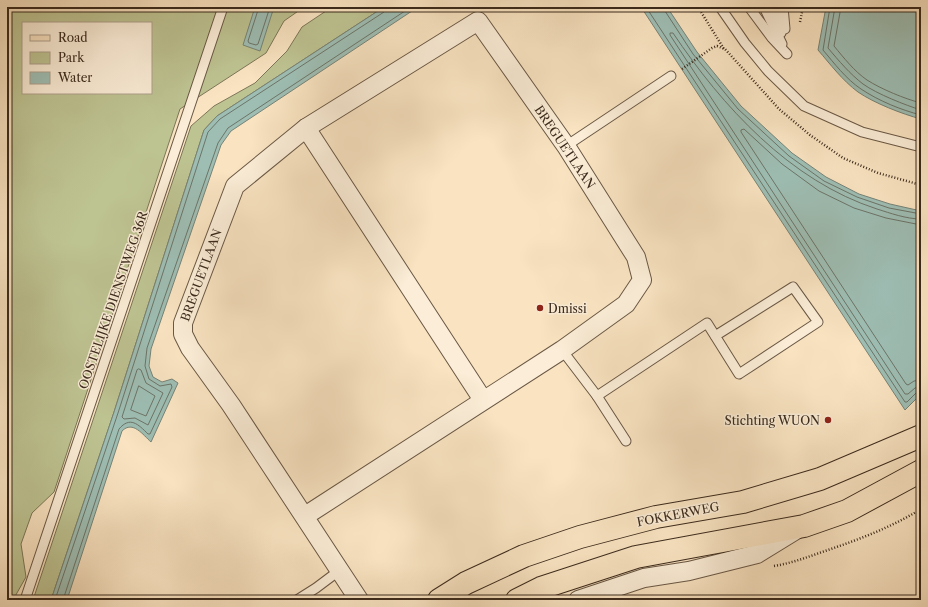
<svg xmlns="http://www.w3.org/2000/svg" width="928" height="607" viewBox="0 0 928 607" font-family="'Libre Caslon Text',serif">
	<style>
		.green { fill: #bec392; stroke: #7c7657; fill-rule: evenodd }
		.water { fill: #9ebeb4; stroke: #768377 }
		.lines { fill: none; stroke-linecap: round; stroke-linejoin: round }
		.shore { stroke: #6c7468; stroke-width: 1 }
		.service-casing { stroke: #6a5845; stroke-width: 11 }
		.minor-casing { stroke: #6a5845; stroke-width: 20 }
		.primary-casing { stroke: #3b2a1c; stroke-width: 24 }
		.path { stroke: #3b2a1c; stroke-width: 2.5; stroke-dasharray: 1 2; stroke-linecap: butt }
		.service { stroke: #fbedd7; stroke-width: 9 }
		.minor { stroke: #fbedd7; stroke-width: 18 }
		.primary { stroke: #f9e3c1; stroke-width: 22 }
		.poi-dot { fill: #8f2418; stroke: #fbedd7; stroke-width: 1.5 }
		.labels { text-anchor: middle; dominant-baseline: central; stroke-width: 3; stroke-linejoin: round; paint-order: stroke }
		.street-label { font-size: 12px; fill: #3b2a1c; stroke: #fbedd7 }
		.poi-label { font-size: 12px; fill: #3b2a1c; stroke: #fbedd7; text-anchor: start }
	</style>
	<rect width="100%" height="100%" fill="#f9e3c1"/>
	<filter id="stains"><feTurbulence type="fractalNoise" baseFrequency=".005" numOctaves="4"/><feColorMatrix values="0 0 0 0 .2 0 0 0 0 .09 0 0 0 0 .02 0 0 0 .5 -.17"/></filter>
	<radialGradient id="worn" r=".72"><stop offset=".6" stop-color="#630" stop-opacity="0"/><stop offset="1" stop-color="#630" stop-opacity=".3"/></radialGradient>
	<g class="green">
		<path d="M 7,7 L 304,7 L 284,21 L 266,53 L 180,109 L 54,492 L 32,513 L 21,544 L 26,577 L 13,600 L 7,600 ZM 23,23 L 151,23 L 151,93 L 23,93 Z"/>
		<polygon points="332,7 384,7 217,116 204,130 114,412 51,600 33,600 191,126 214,106 255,83 287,51 302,27"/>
	</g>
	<g class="water">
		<polygon points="255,7 274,7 260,51 243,45"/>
		<path d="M 384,7 L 418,7 L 231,131 L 221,145 L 151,349 L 149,366 L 153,377 L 162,382 L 172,379 L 178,383 L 151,442 C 143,435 133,420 122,431 L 67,600 L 51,600 L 114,412 L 204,130 L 217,116 Z"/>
		<polygon points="641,7 667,7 697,52 741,106 792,153 826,177 859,194 890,204 921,211 921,394 905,410"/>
		<path d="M 826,7 L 921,7 L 921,119 C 902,114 874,103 858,92 C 843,81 830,64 818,50 Z"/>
	</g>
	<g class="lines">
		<g class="shore">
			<polyline points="259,7 248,41 249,43 256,45 258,44 270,7"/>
			<polyline points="646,7 905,402 907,402 917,392 921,392"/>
			<polyline points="664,7 665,11 693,54 738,109 789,156 824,181 857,197 889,208 921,214"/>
			<path d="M 830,7 L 823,50 C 834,63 846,79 861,89 C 879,101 901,110 921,115"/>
			<path d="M 835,7 L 828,48 C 839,61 850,74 863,84 C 877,94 905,105 921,110"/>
			<path d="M 841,7 L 834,46 C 844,58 854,71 867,80 C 881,89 905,99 921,103"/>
			<path d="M 921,219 C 906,219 890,213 877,209 C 790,181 722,106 673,33 L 670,33 L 670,35 L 905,394 L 908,394 L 915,388 L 921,386"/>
			<polyline points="921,225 886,218 854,208 819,191 782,164 744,129 741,130 741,132 906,384 908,385 914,381 921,380"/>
			<polygon points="139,369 141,370 146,383 163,393 148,425 135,418 124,419 122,417 137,370"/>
			<polygon points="139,386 155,396 146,416 131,410"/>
			<polyline points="55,600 118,413 208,132 220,119 384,12 386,7"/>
			<path d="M 63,600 L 119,429 C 130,416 138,424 148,434 L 150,434 L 172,387 L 171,384 L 160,386 L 149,379 L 145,366 L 147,348 L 218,143 L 228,128 L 411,7"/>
		</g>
		<g class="service-casing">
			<g id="service">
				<polyline points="720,7 745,43 768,71 804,106 862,132 921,147"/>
				<polyline points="749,7 772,38 787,54"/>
				<polyline points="764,7 782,44"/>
				<polyline points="774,7 781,33"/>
				<polyline points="783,7 785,29"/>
				<polyline points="566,146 671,76"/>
				<polyline points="562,350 597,396 707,323 739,374 818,322 793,287 715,336"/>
				<polyline points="597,396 626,441"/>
				<polyline points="25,600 223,7"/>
				<polyline points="297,600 316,588 340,570"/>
			</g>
		</g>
		<g class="minor-casing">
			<g id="minor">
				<polyline points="306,128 483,400"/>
				<polyline points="305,516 562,350 626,304 642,280 636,257 566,146 478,21 306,128 235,186 183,323 183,334 190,348 231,405 359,600"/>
				<polyline points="578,600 644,578 689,571 757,554 796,530"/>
			</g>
		</g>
		<g class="primary-casing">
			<g id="primary">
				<polyline points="439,600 466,583 524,556 580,537 656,517 743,502 820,479 921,436"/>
				<polyline points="517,600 541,588 636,557 804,526 847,511 921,471"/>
			</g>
		</g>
		<g class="path">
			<polyline points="698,7 724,49"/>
			<polyline points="800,22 803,7"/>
			<polyline points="682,69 712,48 717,46 725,49 779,109 810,135 843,158 878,173 921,185"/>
			<path d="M 774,566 C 793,563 810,556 828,550 C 860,539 892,527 921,509"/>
		</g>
		<use href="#service" class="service"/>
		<use href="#minor" class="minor"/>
		<use href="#primary" class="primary"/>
	</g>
	<g class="poi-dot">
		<circle cx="540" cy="308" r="4"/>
		<circle cx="828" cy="420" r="4"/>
	</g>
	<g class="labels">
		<g class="street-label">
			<text transform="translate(565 147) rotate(56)">BREGUETLAAN</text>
			<text transform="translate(201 275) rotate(-70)">BREGUETLAAN</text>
			<text transform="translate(113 300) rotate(-71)">OOSTELIJKE DIENSTWEG 36R</text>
			<text transform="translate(678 514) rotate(-11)">FOKKERWEG</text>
		</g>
		<g class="poi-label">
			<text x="548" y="308">Dmissi</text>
			<text x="820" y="420" text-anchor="end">Stichting WUON</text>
		</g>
	</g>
	<rect width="928" height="607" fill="none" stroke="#f9e3c1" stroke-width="24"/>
	<rect x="8" y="8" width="912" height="591" fill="none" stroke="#3b2a1c" stroke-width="2"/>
	<rect x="12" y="12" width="904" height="583" fill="none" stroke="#3b2a1c"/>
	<rect x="22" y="22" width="130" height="72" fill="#fbedd7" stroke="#ae9f8c"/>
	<rect x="30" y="35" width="20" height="6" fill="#f9e3c1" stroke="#ae9f8c"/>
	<text x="58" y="42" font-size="12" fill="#3b2a1c">Road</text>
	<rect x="30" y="52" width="20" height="12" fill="#bec392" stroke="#ae9f8c"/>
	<text x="58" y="62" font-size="12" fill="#3b2a1c">Park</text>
	<rect x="30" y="72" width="20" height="12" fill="#9ebeb4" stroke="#ae9f8c"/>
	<text x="58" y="82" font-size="12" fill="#3b2a1c">Water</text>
	<rect width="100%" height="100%" filter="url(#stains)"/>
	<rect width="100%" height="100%" fill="url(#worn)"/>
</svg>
